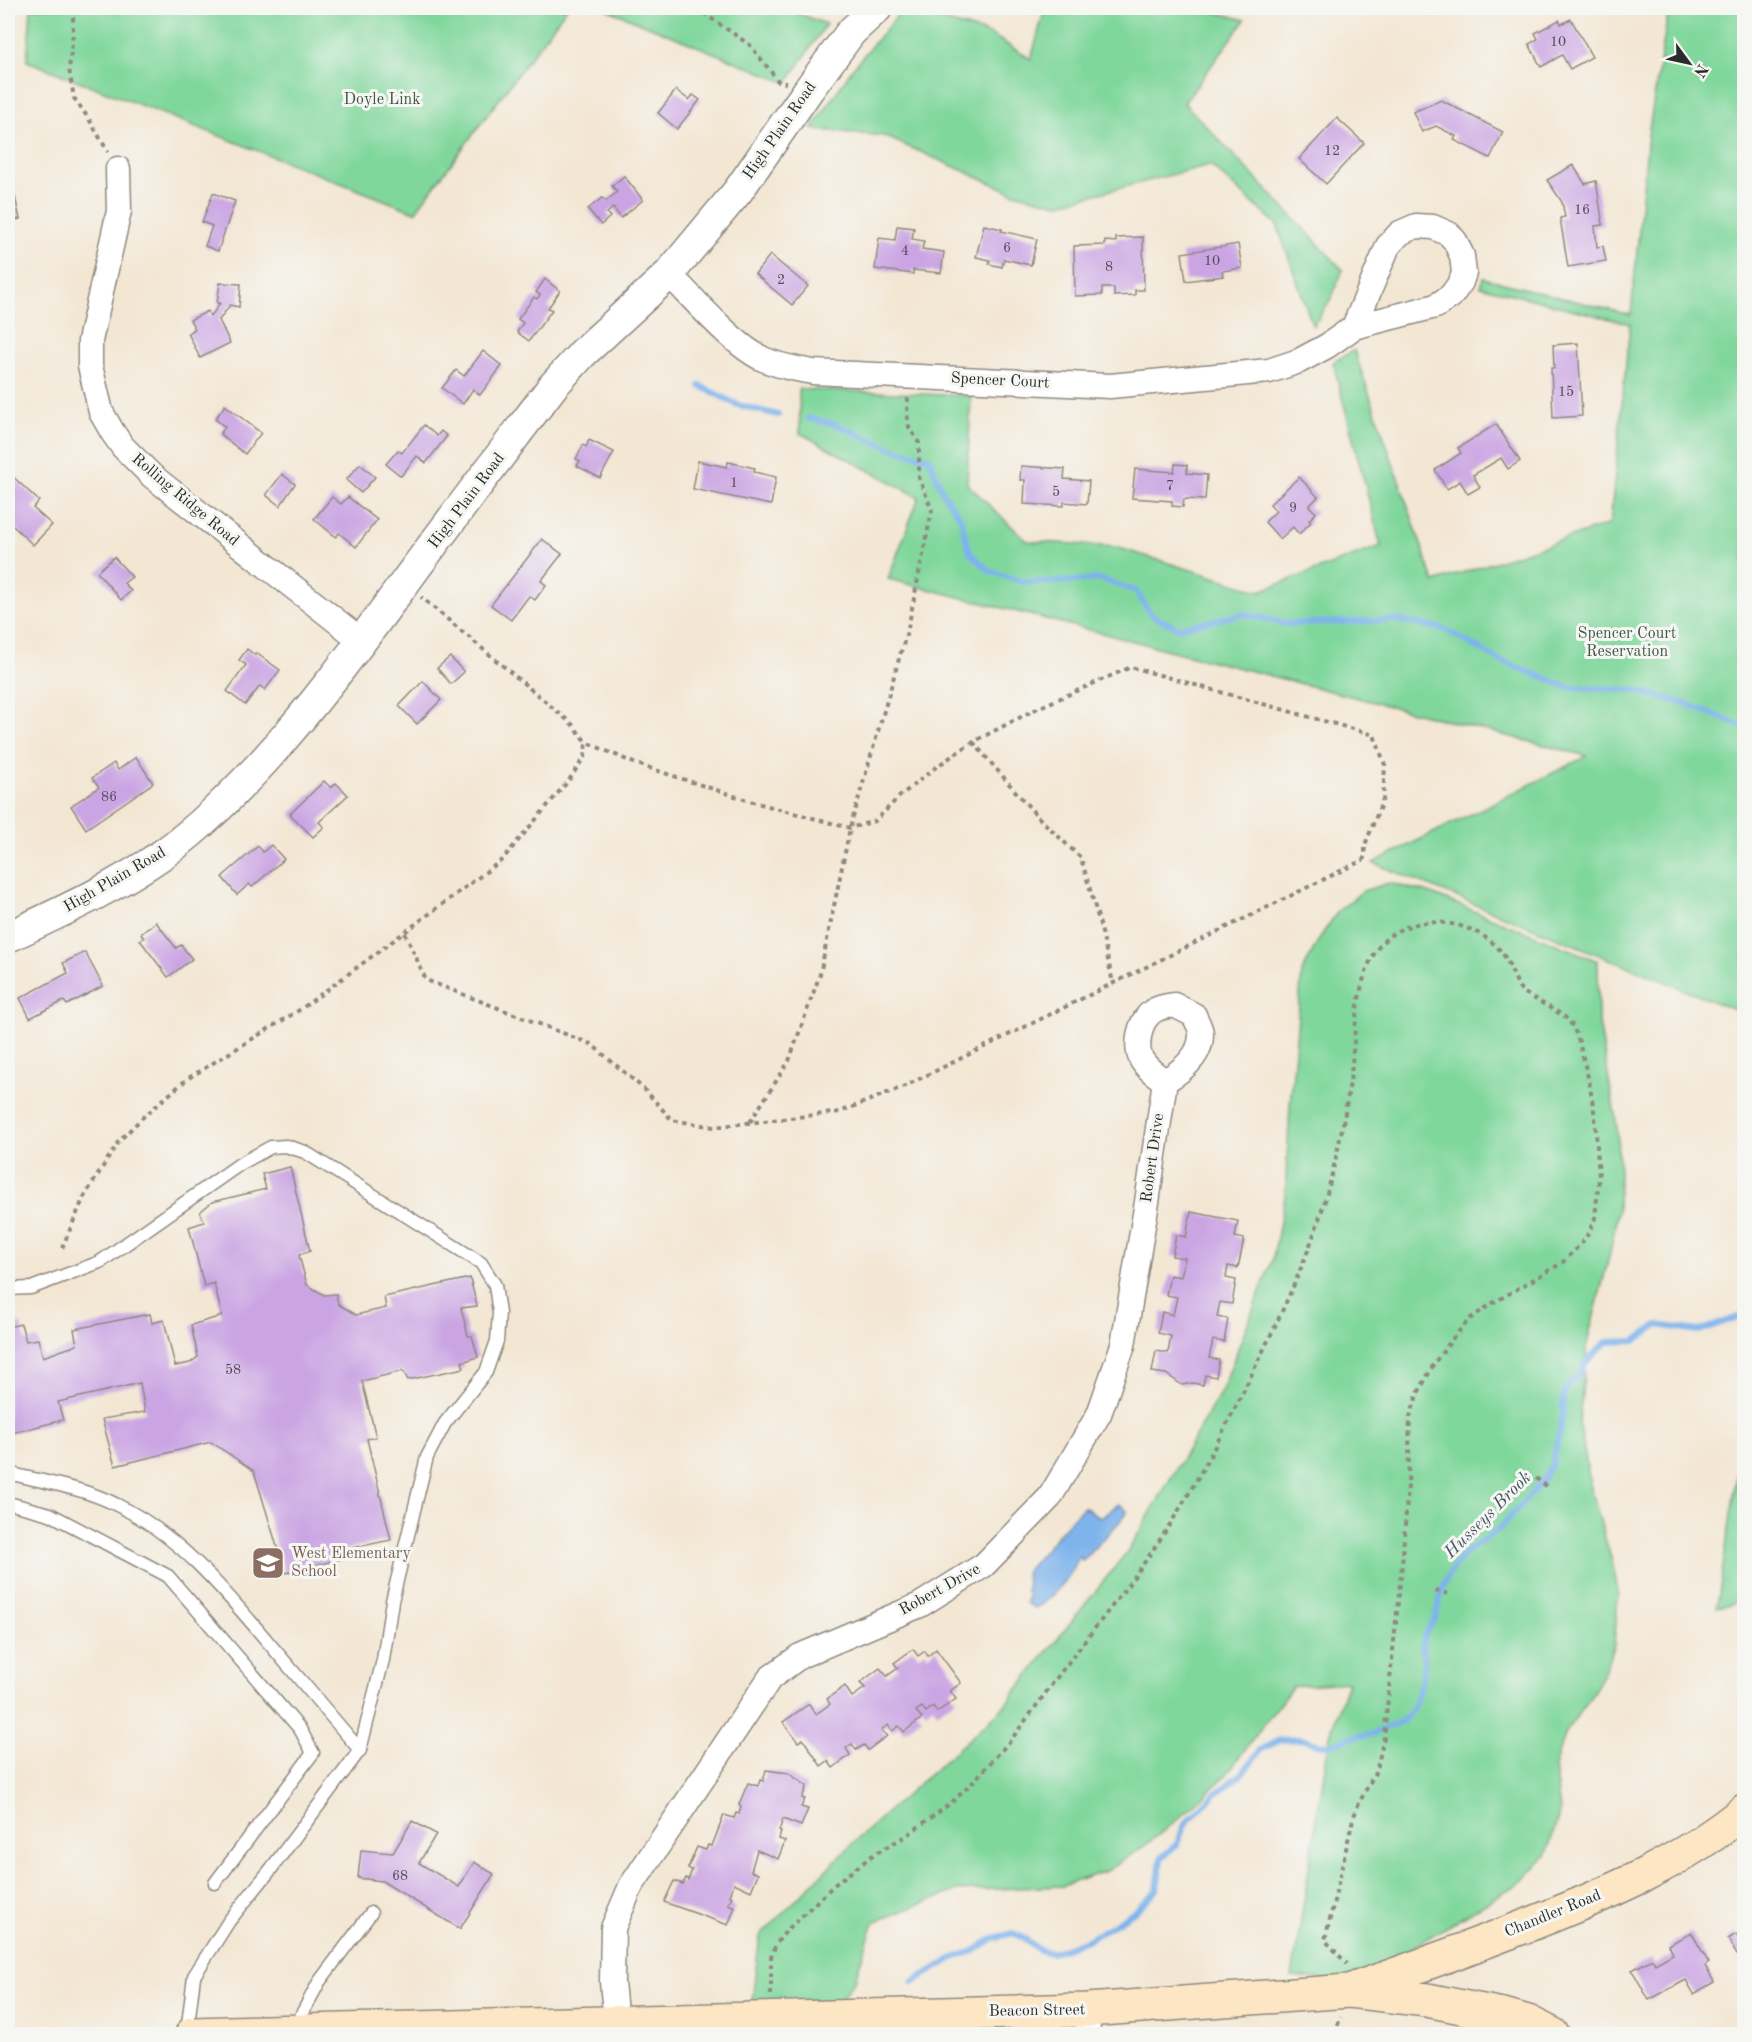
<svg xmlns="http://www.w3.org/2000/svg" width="1752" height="2042" viewBox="0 0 1752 2042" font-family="'Old Standard TT',serif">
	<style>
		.green { fill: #80d79c; stroke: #568164; stroke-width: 1.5 }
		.water { fill: #7eb3ec; stroke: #546f8c; stroke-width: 1.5 }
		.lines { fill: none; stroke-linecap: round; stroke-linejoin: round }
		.stream { stroke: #7eb3ec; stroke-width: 6 }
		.building { fill: #cba5e3 }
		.service-casing { stroke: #8f8980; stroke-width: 15 }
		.minor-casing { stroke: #8f8980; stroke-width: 27 }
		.tertiary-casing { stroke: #8f8980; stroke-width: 33 }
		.secondary-casing { stroke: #8f8980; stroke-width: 36 }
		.path { stroke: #8f8980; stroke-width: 4; stroke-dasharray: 4.5 4.5; stroke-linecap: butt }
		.service { stroke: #fff; stroke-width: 12 }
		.minor { stroke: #fff; stroke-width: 24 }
		.tertiary { stroke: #fff; stroke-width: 30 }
		.secondary { stroke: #fce6c4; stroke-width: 33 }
		.labels { text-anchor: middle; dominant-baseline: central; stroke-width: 6; stroke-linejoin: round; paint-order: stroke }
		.number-label { font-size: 14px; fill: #534a59 }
		.park-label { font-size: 16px; fill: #405647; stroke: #f6f6f2 }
		.street-label { font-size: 16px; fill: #2b2b2b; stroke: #f6f6f2 }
		.education-label { font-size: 16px; fill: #785e54; stroke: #f6f6f2; text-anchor: start }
		.water-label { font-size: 18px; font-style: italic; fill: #445465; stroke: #f6f6f2 }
	</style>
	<rect width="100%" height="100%" fill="#f6f6f2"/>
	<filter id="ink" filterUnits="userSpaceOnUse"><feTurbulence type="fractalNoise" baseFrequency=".0167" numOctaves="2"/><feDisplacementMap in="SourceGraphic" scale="12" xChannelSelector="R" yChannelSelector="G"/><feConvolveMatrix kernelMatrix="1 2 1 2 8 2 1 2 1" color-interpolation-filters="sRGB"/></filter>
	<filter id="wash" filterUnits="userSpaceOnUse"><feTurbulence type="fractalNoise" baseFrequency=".008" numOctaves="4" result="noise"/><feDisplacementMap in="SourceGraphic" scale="24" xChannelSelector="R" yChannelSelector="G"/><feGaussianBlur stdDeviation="1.35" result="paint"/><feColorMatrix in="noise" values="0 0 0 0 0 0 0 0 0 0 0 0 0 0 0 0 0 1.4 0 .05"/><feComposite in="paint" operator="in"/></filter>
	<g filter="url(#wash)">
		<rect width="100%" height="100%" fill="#f3e7d4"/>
		<g class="green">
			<polygon points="31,8 567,8 415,212 27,61"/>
			<polygon points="604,8 784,8 826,24 787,83"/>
			<polygon points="1045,8 1201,8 1245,20 1184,103 1343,270 1331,299 1313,326 1277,225 1210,165 1057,204 1014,193 884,136 812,129 852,69 903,9 990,34 1031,59"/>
			<polygon points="1669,8 1744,8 1744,1014 1373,863 1587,756 888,579 919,497 800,433 799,389 971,396 967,484 1027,541 1116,547 1260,591 1381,546 1333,362 1354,350 1434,582 1610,524 1630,324 1480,286 1483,278 1631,315 1648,135"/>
			<polygon points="1389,883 1429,893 1598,961 1598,1017 1617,1127 1619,1171 1618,1210 1610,1253 1588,1339 1579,1422 1592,1494 1613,1565 1618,1592 1614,1644 1603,1675 1588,1701 1565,1732 1554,1767 1560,1810 1547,1854 1522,1881 1370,1973 1336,1981 1292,1977 1330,1735 1348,1682 1293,1686 1226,1775 1197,1803 1150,1842 1109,1870 1063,1886 955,1891 874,1922 854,1981 816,2034 748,2034 760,1936 853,1843 1001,1710 1130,1548 1222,1390 1273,1258 1285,1197 1290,1106 1302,972 1319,939 1338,911 1363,891"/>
			<polygon points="1744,1429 1744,1590 1732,1604 1717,1607"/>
		</g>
		<path class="water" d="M 1119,1504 L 1127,1511 L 1126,1515 L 1084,1559 L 1082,1560 L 1080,1557 C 1075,1562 1074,1568 1070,1574 C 1064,1583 1045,1605 1035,1608 L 1026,1603 L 1028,1595 L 1026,1592 L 1027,1583 L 1025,1573 L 1073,1517 L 1084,1507 L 1098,1516 L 1103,1516 Z"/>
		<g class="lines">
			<g class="stream">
				<polyline points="700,386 738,405 778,415"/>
				<polyline points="808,418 837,425 893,449 929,458 943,493 960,517 970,553 990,571 1023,582 1060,582 1100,579 1136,591 1151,615 1178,628 1244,614 1287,624 1397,620 1444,629 1499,660 1568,687 1634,690 1687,704 1744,727"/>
				<polyline points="913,1982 951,1959 974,1951 994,1938 1013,1933 1027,1940 1039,1950 1052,1953 1087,1940 1116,1923 1136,1910 1157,1890 1161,1858 1177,1844 1185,1824 1215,1794 1242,1774 1260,1750 1280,1740 1301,1739 1321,1745 1333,1744 1352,1737 1373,1734 1400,1722 1408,1716 1414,1705 1422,1681 1424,1661 1422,1651 1425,1634 1435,1618 1444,1583 1451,1571 1464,1554 1500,1528 1542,1482 1553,1462 1563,1413 1563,1396 1569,1383 1580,1375 1585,1363 1607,1342 1635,1341 1657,1325 1699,1331 1744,1315"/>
			</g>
		</g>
		<g id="blocks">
			<g class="building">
				<polygon points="1571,19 1592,57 1570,69 1562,55 1541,67 1529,44 1538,39 1535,33 1559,20 1561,24"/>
				<polygon points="676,90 689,100 693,95 700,100 677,129 658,113"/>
				<polygon points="1441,100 1503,132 1490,158 1454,140 1456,136 1436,126 1422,132 1413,112"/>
				<polygon points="1337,118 1364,143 1326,184 1299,159"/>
				<polygon points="1573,165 1585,184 1596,181 1603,225 1595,226 1597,247 1603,246 1606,261 1568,267 1560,218 1565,217 1562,202 1547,180"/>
				<polygon points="624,176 643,200 621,218 613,208 607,213 610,217 601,225 588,209 602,198 606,201 617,192 612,186"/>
				<polygon points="13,188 20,219 8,222 8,189"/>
				<polygon points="213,193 235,201 218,251 205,246 212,226 202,222"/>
				<polygon points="8,223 15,252 8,254"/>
				<polygon points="984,225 1002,229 1001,231 1037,239 1031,265 1004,259 1002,267 989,264 990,260 976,257"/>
				<polygon points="897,226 914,228 912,239 924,241 922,249 944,252 941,273 913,270 913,274 875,269 879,238 895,240"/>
				<polygon points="1143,237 1144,290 1135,290 1135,295 1114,296 1114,288 1102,288 1102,295 1075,296 1074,246 1105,245 1105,241 1116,242 1116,238"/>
				<polygon points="1238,244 1242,268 1222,271 1223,276 1186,281 1182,253"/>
				<polygon points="770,255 808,286 792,305 755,274"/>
				<polygon points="545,279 560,291 548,308 552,310 529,341 517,332 523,323 518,319 534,297 537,299 540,295 536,292"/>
				<polygon points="220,283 241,284 239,307 230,305 219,320 230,343 200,358 188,333 195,329 190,320 208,311 210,316 212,315 220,303 217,303"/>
				<polygon points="1578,343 1582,416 1553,418 1551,368 1554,368 1553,345"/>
				<polygon points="483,351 502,366 480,395 473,389 463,404 442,388 456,370 464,376"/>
				<polygon points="225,405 261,433 245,454 220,434 225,427 215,419"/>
				<polygon points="1496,424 1520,461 1508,469 1501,458 1473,475 1480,487 1468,494 1460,481 1447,489 1435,470 1461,453 1458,448"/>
				<polygon points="424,425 437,436 441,431 447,436 426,463 417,456 401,476 386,464 398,450 402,453"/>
				<polygon points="589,440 614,452 600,478 577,466 580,461 576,459 583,445 586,447"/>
				<polygon points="698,461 727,467 728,462 755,468 754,472 776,477 771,505 693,489"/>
				<polygon points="360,464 375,477 361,493 346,480"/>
				<polygon points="1175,464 1187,465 1187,473 1207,475 1205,500 1184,499 1183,507 1172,506 1172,501 1132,498 1135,469 1174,472"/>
				<polygon points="1021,466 1065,469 1064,479 1089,481 1087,504 1064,502 1064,506 1024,504 1025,480 1020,480"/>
				<polygon points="8,472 39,501 33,508 52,525 33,545 12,525 10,527 8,525"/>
				<polygon points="282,474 295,484 280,506 266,495"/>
				<polygon points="1299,477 1318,497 1309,506 1316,513 1309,520 1311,522 1299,534 1293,527 1280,539 1265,522 1276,511 1270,504"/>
				<polygon points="332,497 341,504 348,497 377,520 356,547 339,533 336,537 314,519"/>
				<polygon points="542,539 562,554 541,581 546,585 535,600 529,596 511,620 491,605"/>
				<polygon points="114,557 132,577 124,583 131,591 121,600 97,572"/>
				<polygon points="247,649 255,655 256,653 280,670 265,690 260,686 245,705 227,691 246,665 239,660"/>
				<polygon points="450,657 464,672 451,684 437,668"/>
				<polygon points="423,681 441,700 417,724 399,706"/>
				<polygon points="136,757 153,783 86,829 71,806 99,787 92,778 114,763 118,770"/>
				<polygon points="324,781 331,788 336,783 348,795 319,822 324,827 313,837 290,814"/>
				<polygon points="271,845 284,859 252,887 249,884 237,895 222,877 258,846 263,852"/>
				<polygon points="156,922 176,948 181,945 192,959 168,977 140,940 144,938 141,934"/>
				<polygon points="85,952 103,986 67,1005 64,1001 30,1018 20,998 68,973 63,963"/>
				<polygon points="290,1167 310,1251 299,1255 307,1285 324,1295 336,1294 338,1304 356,1315 386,1308 384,1297 470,1278 477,1306 461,1308 468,1336 472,1336 478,1357 462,1362 464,1368 408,1380 403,1371 362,1381 376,1437 367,1439 391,1540 347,1549 349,1557 285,1573 254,1471 211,1442 115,1466 102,1419 145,1412 140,1383 58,1402 63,1420 8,1434 8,1327 21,1324 26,1341 38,1339 43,1357 77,1345 74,1329 150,1314 152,1323 164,1320 175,1366 190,1363 198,1357 191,1325 222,1316 214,1283 204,1286 189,1227 204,1222 200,1212 212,1202 266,1189 262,1174"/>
				<polygon points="1191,1212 1238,1221 1235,1237 1244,1239 1238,1268 1228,1266 1226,1278 1236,1280 1232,1304 1220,1302 1217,1317 1228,1319 1224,1342 1213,1340 1209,1358 1219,1360 1216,1377 1205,1375 1203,1385 1193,1383 1182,1385 1166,1374 1152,1372 1156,1351 1168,1353 1171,1336 1158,1333 1162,1312 1173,1315 1177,1297 1166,1295 1170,1275 1181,1277 1185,1258 1172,1256 1176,1235 1186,1237"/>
				<polygon points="913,1649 918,1656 925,1651 928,1656 936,1649 961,1683 950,1691 956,1699 937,1712 933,1706 926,1712 922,1707 916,1711 922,1718 904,1732 899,1726 892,1731 888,1725 881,1730 887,1736 868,1750 864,1745 856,1750 852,1744 846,1748 850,1755 833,1768 828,1761 821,1766 803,1739 798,1742 783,1722 809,1704 816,1714 830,1704 827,1699 845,1686 852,1697 865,1688 860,1683 880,1668 887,1676 898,1668 894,1663"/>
				<polygon points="766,1770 788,1773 807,1786 802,1798 805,1799 801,1807 808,1809 801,1826 783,1819 779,1831 781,1832 779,1839 785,1841 778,1859 757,1850 751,1871 758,1874 751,1891 734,1883 730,1896 732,1897 728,1904 735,1907 728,1925 664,1902 674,1881 683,1884 686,1878 688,1880 692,1870 688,1868 697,1847 706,1850 708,1845 712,1846 724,1815 734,1818 736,1813 739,1814 741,1806 739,1804 748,1783 758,1786 760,1780 763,1781"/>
				<polygon points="412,1821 436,1834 419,1863 459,1887 474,1862 494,1874 460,1929 382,1881 358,1878 361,1850 393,1853"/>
				<polygon points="1691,1932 1709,1963 1705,1966 1714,1982 1694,1994 1686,1980 1649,2000 1632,1970 1652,1959 1655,1964 1673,1954 1669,1945"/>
				<polygon points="1736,1934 1744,1950 1737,1955 1728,1939"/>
			</g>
		</g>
	</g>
	<g filter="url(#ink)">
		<use href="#blocks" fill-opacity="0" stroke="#8f8980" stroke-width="1.5"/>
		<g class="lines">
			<g class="service-casing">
				<g id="service">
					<polyline points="8,1289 31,1288 100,1262 240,1164 271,1147 286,1146 305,1152 481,1263 495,1285 499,1313 497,1341 486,1372 445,1423 427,1457 392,1601 383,1660 360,1750 271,1869 229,1921 194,1976 187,2033"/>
					<path d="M 8,1473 C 44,1482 84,1488 117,1505 C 178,1534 225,1591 268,1642 C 299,1678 329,1714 360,1750"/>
					<polyline points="8,1503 50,1514 168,1576 300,1729 313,1753 215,1883"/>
					<polyline points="295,2027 319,1982 371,1913"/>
				</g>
			</g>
			<g class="minor-casing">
				<g id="minor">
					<polyline points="118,169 119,211 90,341 90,366 101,412 113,433 123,447 152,476 362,641"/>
					<path d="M 669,274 C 693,298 734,346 763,359 C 779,366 796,369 813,372 L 1110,386 L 1269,371 L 1299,361 L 1327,346 L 1354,327 L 1388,246 L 1400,233 L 1416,226 L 1433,227 L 1449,234 L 1455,241 L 1462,256 L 1464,273 L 1461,282 L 1451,296 L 1436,306 L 1354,327"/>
					<path d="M 1174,1005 L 1194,1015 C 1196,1020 1201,1028 1201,1033 C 1202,1056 1182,1071 1165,1081 C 1142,1066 1133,1056 1141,1028 C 1143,1021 1149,1013 1155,1010 C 1160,1007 1168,1006 1174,1005 Z"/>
					<polyline points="1087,2010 1088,2034"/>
					<polyline points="616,2022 612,1982 613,1928 631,1886 770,1678 800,1656 920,1605 984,1565 1050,1497 1099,1414 1123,1345 1147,1202 1165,1081"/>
				</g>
			</g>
			<g class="tertiary-casing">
				<path id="tertiary" d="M 8,937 C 61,912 114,888 163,854 C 200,828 232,795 263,762 C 314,706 358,646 403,585 C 452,518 503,452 553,386 L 583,353 L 669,274 L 738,191 L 809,89 L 851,32 L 877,8"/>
			</g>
			<g class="secondary-casing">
				<g id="secondary">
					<path d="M 1357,1988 C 1417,1967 1477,1945 1536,1922 C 1609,1893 1684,1861 1744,1811"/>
					<polyline points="192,2034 1087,2010 1349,1991 1427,2000 1507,2016 1528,2022 1552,2034"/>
				</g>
			</g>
			<g class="path">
				<polyline points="73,8 73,33 69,69 74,98 89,119 108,152"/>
				<polyline points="696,8 750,45 779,82 786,83"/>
				<polyline points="973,742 1036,815 1081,858 1101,928 1113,983"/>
				<polyline points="405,933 426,980 591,1044 644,1089 672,1120 714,1127 840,1112 905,1086 1363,860 1365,856 1365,845 1383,799 1385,765 1374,735 1131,667 1038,708 973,742 936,767 900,796 875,821 850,828 753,802 634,763 586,742"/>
				<polyline points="750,1122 789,1061 820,974 850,828 908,628 932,510 919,478 919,443 909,427 907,413 908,398"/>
				<polyline points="62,1248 84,1197 119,1141 141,1119 187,1079 301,1009 502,860 569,780 585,756 586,742 572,724 421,597"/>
				<polyline points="1536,1478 1546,1486"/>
				<polyline points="1435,1591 1450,1594"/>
				<path d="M 771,1995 L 771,1957 L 776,1944 L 786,1931 L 834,1885 L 873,1855 L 906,1836 L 951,1803 L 972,1783 L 1010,1741 C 1030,1715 1048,1689 1068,1663 C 1097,1625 1128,1587 1155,1547 C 1196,1487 1229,1421 1261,1355 C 1288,1300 1313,1246 1329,1186 C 1338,1151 1345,1117 1350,1081 C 1356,1040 1353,974 1383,942 C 1412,911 1472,919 1499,949 C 1508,959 1513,975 1519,987 L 1523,992 L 1564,1016 L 1573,1026 L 1579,1042 L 1589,1081 L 1595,1117 L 1599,1178 L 1595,1218 L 1588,1234 L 1581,1244 L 1562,1263 L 1493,1303 L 1471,1318 L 1457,1333 L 1435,1362 L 1417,1395 L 1410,1417 L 1408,1486 L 1402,1564 L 1384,1737 L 1377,1769 L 1358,1805 L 1353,1819 L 1325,1940 L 1347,1964"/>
				<polyline points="1334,2034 1341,2017"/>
			</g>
			<use href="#service" class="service"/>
			<use href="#minor" class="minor"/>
			<use href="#tertiary" class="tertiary"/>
			<use href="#secondary" class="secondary"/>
		</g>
	</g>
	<defs>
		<g id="school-square" transform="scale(1.725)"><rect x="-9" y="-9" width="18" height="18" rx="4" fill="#8d6e63" stroke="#f6f6f2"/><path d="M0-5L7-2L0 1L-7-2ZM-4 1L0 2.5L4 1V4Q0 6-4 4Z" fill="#fff"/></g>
	</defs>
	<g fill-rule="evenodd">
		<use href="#school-square" x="268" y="1563"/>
	</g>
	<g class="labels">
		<g class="number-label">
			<text x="1558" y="42">10</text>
			<text x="1332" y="151">12</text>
			<text x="1582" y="210">16</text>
			<text x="1007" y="248">6</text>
			<text x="905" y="251">4</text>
			<text x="1212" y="261">10</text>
			<text x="1109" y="267">8</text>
			<text x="781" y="280">2</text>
			<text x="1566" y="392">15</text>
			<text x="734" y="483">1</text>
			<text x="1170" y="486">7</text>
			<text x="1056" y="492">5</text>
			<text x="1293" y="508">9</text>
			<text x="109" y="797">86</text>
			<text x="233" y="1370">58</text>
			<text x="400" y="1876">68</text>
		</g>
		<g class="park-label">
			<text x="382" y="100">Doyle Link</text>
			<text x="1627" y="634">Spencer Court<tspan x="1627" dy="18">Reservation</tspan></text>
		</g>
		<g class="street-label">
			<text transform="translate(780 131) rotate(-55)">High Plain Road</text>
			<text transform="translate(1000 381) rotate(3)">Spencer Court</text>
			<text transform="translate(185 500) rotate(40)">Rolling Ridge Road</text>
			<text transform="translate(467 501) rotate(-53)">High Plain Road</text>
			<text transform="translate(115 880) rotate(-30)">High Plain Road</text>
			<text transform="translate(1153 1158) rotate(-82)">Robert Drive</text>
			<text transform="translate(940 1590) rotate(-29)">Robert Drive</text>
			<text transform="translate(1553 1914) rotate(-22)">Chandler Road</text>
			<text transform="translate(1037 2011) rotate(-1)">Beacon Street</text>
		</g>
		<g class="education-label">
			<text x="291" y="1554">West Elementary<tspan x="291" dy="18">School</tspan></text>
		</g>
		<g class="water-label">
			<text transform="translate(1488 1515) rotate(-45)">Husseys Brook</text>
		</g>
	</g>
	<rect width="1752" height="2042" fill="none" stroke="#f6f6f2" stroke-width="30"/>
	<g transform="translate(1689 63) rotate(123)" stroke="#f6f6f2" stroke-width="4.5" paint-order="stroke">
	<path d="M0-4.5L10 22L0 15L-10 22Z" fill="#2b2b2b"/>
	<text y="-9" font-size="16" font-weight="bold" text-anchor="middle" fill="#2b2b2b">N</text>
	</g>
</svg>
